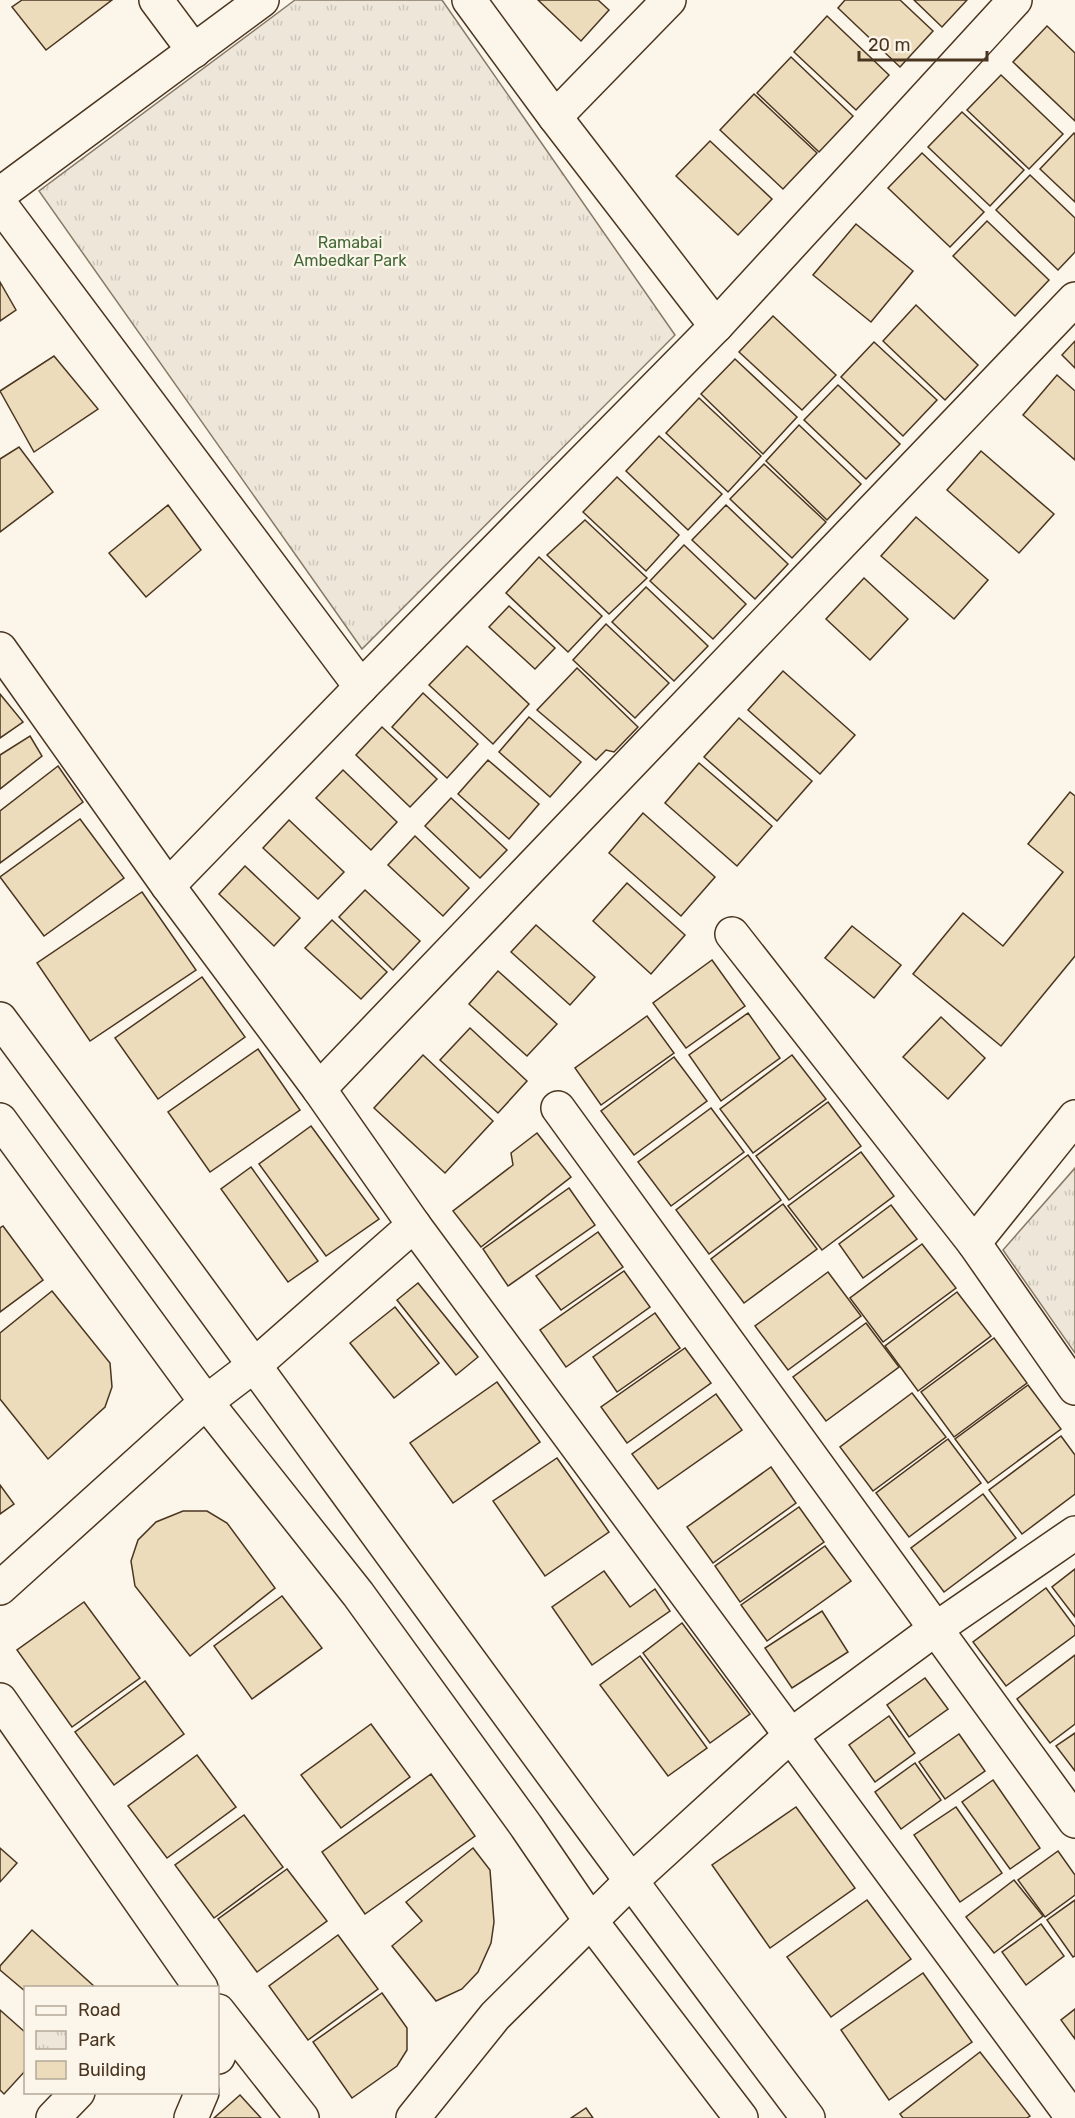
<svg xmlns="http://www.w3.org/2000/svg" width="1075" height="2118" viewBox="0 0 1075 2118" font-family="Rubik,sans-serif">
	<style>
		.park { fill: url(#park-tufts); stroke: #887966; stroke-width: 1.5 }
		.building { fill: #ecdcbc; stroke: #4a3520; stroke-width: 1.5 }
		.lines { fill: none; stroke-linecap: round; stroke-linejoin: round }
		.minor-casing { stroke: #4a3520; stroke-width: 36 }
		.major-casing { stroke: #4a3520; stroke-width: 36 }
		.minor { stroke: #fbf6e9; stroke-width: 33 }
		.major { stroke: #fbf6e9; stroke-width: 33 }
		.labels { text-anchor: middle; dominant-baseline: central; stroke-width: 4.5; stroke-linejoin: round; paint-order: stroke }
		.park-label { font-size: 16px; fill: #436837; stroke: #fbf6e9 }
	</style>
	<defs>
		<pattern id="park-tufts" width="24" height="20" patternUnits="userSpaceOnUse" patternTransform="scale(1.5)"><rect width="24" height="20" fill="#ede6d9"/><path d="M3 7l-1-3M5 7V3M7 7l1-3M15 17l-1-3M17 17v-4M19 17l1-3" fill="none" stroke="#cdc6ba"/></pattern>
	</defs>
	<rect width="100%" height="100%" fill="#fbf6e9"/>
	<g class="park">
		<polygon points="295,0 442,0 675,335 362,649 39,191"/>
		<polygon points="1075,1168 1075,1353 1003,1250"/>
	</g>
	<g class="building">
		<polygon points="22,0 112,0 46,50 12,7"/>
		<polygon points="538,0 598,0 609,10 581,41"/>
		<polygon points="845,0 900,0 933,31 900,67 838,8"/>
		<polygon points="914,0 967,0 942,27"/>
		<polygon points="827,16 889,75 856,110 794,52"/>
		<polygon points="1047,26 1075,53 1075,121 1013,62"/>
		<polygon points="791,57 853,116 819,152 757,93"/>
		<polygon points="1001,75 1063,134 1029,169 967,110"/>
		<polygon points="754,94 817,153 783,189 720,130"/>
		<polygon points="962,112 1024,170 990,206 928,147"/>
		<polygon points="1074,133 1075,135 1075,202 1040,169"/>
		<polygon points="710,141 772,199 738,235 676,176"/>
		<polygon points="922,153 984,212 950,247 888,188"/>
		<polygon points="1030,175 1075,218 1075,252 1058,270 996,210"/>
		<polygon points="987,221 1049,280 1015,316 953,256"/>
		<polygon points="856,224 913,271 871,322 813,275"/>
		<polygon points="0,282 16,310 0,321"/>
		<polygon points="916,305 978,365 945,400 883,341"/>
		<polygon points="773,316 836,375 802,410 739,352"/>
		<polygon points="1075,341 1075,368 1062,355"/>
		<polygon points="874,342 937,400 903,436 841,377"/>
		<polygon points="54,356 98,409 34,452 0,391"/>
		<polygon points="735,359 797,417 763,454 701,394"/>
		<polygon points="1057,375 1075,391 1075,460 1023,415"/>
		<polygon points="838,385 900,444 866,479 804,420"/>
		<polygon points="699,398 761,456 728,492 666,433"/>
		<polygon points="799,425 861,484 827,520 766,461"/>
		<polygon points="659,436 722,494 688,530 626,471"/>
		<polygon points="19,447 53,492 0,532 0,459"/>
		<polygon points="981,451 1054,514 1019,553 947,490"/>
		<polygon points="764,464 826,522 792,558 730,499"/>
		<polygon points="617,477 679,535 646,571 583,512"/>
		<polygon points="168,505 201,550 146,597 109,553"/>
		<polygon points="726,505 788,564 755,599 692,540"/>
		<polygon points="916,517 988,580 954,619 881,556"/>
		<polygon points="585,520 647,578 609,614 547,555"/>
		<polygon points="684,545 746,604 713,639 650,581"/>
		<polygon points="539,557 602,616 568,652 506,593"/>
		<polygon points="864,578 908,619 870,660 826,619"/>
		<polygon points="646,587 708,646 674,681 612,622"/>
		<polygon points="509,606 555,648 535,669 489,627"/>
		<polygon points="606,624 669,683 635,718 573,660"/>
		<polygon points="467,646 529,704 493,744 429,685"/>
		<polygon points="577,668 638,727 614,752 606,750 596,760 537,710"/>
		<polygon points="783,671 855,735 820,774 748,710"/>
		<polygon points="423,693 478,744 447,778 392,727"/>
		<polygon points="0,694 23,722 0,738"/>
		<polygon points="529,717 581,762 550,797 499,752"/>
		<polygon points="739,718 812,781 777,821 704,757"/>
		<polygon points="382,727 437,779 410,807 356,755"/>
		<polygon points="30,736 42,756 0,789 0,755"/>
		<polygon points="488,760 539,804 509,839 458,794"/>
		<polygon points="699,763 772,826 737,866 665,803"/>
		<polygon points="58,766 83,802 0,863 0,811"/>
		<polygon points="343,770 397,822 371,850 316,798"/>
		<polygon points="1070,792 1075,796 1075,956 1001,1046 913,974 963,913 1003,946 1063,872 1028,844"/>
		<polygon points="451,798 507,850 480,878 425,826"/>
		<polygon points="643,813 715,877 681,916 609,853"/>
		<polygon points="80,819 124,878 44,936 0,877"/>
		<polygon points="289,820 344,872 318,899 263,848"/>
		<polygon points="415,836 469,888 443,916 388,865"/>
		<polygon points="245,866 300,918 274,946 219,894"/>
		<polygon points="627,883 685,935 651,974 593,921"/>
		<polygon points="365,890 420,941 393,970 339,917"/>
		<polygon points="142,892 196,970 90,1041 37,963"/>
		<polygon points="332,920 387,972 361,999 305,948"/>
		<polygon points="536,925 595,977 570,1005 511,952"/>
		<polygon points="852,926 901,965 874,998 825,958"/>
		<polygon points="712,960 745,1006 686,1048 653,1003"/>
		<polygon points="498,971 557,1024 527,1056 469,1004"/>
		<polygon points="202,977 245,1037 158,1099 115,1038"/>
		<polygon points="748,1013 780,1058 721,1101 689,1055"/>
		<polygon points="647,1016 674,1053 601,1105 575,1068"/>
		<polygon points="941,1017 985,1058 948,1099 903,1057"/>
		<polygon points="470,1028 527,1081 498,1113 440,1060"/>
		<polygon points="258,1049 300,1110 210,1172 168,1112"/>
		<polygon points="423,1055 493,1121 445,1173 374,1108"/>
		<polygon points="792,1055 826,1099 753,1153 720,1109"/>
		<polygon points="674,1057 707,1101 634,1155 601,1111"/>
		<polygon points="828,1102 861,1146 789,1200 756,1156"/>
		<polygon points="711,1108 744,1152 671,1206 638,1162"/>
		<polygon points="311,1126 379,1219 326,1256 259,1164"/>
		<polygon points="537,1133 571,1177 481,1247 453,1211 513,1165 511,1153"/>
		<polygon points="861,1152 894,1196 822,1250 788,1206"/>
		<polygon points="748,1155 781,1200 709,1254 676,1210"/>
		<polygon points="251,1167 318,1261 288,1282 221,1189"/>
		<polygon points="569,1188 595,1225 508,1286 483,1249"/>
		<polygon points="783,1204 817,1249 744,1303 711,1259"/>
		<polygon points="891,1205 917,1239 863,1278 839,1244"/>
		<polygon points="3,1226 43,1280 0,1312 0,1228"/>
		<polygon points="598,1232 623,1267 561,1310 536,1276"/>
		<polygon points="922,1244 956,1288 883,1342 850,1298"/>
		<polygon points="624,1271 650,1307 566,1367 540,1330"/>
		<polygon points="828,1272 861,1316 788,1370 755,1326"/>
		<polygon points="418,1283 478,1357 456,1375 397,1300"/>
		<polygon points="52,1291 110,1363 112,1387 105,1407 48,1459 0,1399 0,1333"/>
		<polygon points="957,1292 991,1336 918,1391 885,1346"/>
		<polygon points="395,1307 439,1363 394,1398 350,1343"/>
		<polygon points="655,1313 680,1348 617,1392 593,1357"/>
		<polygon points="866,1323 899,1367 826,1421 793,1377"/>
		<polygon points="994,1338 1027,1383 954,1437 921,1392"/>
		<polygon points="685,1348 711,1383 627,1443 601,1407"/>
		<polygon points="497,1382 540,1442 453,1503 410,1443"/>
		<polygon points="1028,1385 1061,1429 988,1483 955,1439"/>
		<polygon points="912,1393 946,1437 873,1491 840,1447"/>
		<polygon points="716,1394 742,1430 658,1489 632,1454"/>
		<polygon points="1061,1436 1075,1455 1075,1494 1022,1534 989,1490"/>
		<polygon points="948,1439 981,1483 909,1537 876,1493"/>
		<polygon points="557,1458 609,1532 545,1576 493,1501"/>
		<polygon points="771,1467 796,1503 713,1563 687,1527"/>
		<polygon points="0,1485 14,1504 0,1514"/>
		<polygon points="983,1494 1016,1538 944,1592 911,1548"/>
		<polygon points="799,1507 824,1542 740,1602 715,1566"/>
		<polygon points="183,1511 207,1511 227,1523 275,1588 190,1656 135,1586 131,1561 138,1540 156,1522"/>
		<polygon points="825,1546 851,1581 767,1641 741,1605"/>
		<polygon points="1075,1569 1075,1617 1052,1587"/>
		<polygon points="604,1571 630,1607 655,1589 670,1611 592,1665 552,1607"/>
		<polygon points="1046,1588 1075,1627 1075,1635 1006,1686 973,1642"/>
		<polygon points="282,1596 322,1648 252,1699 214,1646"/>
		<polygon points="84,1602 140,1678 72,1727 17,1650"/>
		<polygon points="822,1611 848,1652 792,1688 765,1648"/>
		<polygon points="682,1623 750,1714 710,1743 643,1653"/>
		<polygon points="1075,1655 1075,1724 1050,1743 1017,1699"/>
		<polygon points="640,1656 707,1748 668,1776 600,1685"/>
		<polygon points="925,1678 948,1709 909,1737 887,1705"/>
		<polygon points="145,1681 184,1734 114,1785 75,1732"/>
		<polygon points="889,1716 915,1753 875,1782 849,1745"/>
		<polygon points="371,1724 410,1777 341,1828 301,1775"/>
		<polygon points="1075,1733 1075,1771 1056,1746"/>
		<polygon points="959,1734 985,1771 945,1799 919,1762"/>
		<polygon points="197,1755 236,1807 167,1858 128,1806"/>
		<polygon points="915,1763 941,1800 901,1829 875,1792"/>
		<polygon points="431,1774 475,1836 365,1914 322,1852"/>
		<polygon points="993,1780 1040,1848 1010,1869 962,1802"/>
		<polygon points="796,1807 855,1888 770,1948 712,1865"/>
		<polygon points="956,1807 1002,1873 960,1902 914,1835"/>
		<polygon points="244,1815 283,1867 214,1918 175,1865"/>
		<polygon points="0,1848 17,1863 0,1882"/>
		<polygon points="473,1848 490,1870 494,1922 491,1943 478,1972 462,1989 436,2001 392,1946 422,1921 406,1902"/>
		<polygon points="1058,1851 1075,1875 1075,1895 1045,1917 1018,1880"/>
		<polygon points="287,1869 327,1921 257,1972 218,1919"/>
		<polygon points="1014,1880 1043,1916 994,1953 966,1917"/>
		<polygon points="867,1900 911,1959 831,2017 787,1957"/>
		<polygon points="1075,1900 1075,1956 1073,1957 1047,1920"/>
		<polygon points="1041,1924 1064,1956 1026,1985 1002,1952"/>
		<polygon points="32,1930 96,1988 26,1988 26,1992 0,1970 0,1966"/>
		<polygon points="338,1935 378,1989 308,2040 269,1986"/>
		<polygon points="923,1973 972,2042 889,2100 841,2030"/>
		<polygon points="382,1993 407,2028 407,2050 397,2066 352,2098 313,2042"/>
		<polygon points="1075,2009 1075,2039 1061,2020"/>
		<polygon points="0,2010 26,2033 26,2070 4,2094 0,2090"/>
		<polygon points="980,2052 1030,2116 1027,2118 903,2118 900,2114"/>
		<polygon points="240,2095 261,2118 214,2118"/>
		<polygon points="586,2108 593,2118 571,2118"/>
	</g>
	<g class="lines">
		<g class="minor-casing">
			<g id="minor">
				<polyline points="156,0 194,51"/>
				<polyline points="469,0 555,117 716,326 1015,0"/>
				<polyline points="555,117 669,0"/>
				<polyline points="0,194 262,0"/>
				<polyline points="0,204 361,687 716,326"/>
				<polyline points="0,649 168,886 319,1089 414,1225 1073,2118"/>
				<polyline points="168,886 361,687"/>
				<polyline points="732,934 974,1243 1075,1388"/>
				<polyline points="319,1089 1075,299"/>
				<polyline points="558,1108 1075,1821"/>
				<polyline points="974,1243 1075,1117"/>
				<polyline points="0,1588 206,1402 256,1364 414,1225"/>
				<polyline points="0,1700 201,1988"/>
				<polyline points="218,2011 302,2118"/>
				<polyline points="218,2057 230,2028"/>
				<polyline points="53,2118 78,2092"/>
				<polyline points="191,2118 202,2092"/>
				<polyline points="413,2118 495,2016 630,1882 790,1736 934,1630 1075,1533"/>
			</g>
		</g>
		<g class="major-casing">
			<g id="major">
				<path d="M 0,1019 C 271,1384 534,1755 808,2118"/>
				<polyline points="0,1120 206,1402 358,1594 526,1826 590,1920 741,2118"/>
			</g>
		</g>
		<use href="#minor" class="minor"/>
		<use href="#major" class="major"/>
	</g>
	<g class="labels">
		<g class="park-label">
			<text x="350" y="242">Ramabai<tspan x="350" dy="18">Ambedkar Park</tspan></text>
		</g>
	</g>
	<rect x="24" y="1986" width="195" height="108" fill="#fbf6e9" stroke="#b4a999" stroke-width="1.5"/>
	<rect x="36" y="2006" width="30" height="9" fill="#fbf6e9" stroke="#b4a999" stroke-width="1.5"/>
	<text x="78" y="2016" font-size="18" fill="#4a3520">Road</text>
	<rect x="36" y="2031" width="30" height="18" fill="url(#park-tufts)" stroke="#b4a999" stroke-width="1.5"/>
	<text x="78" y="2046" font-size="18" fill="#4a3520">Park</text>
	<rect x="36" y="2061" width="30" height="18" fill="#ecdcbc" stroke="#b4a999" stroke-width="1.5"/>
	<text x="78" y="2076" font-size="18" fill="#4a3520">Building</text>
	<path d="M859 51v9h128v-9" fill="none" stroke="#4a3520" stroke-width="3"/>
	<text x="868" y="51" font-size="18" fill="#4a3520" stroke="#fbf6e9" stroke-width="4.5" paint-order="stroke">20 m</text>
</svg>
